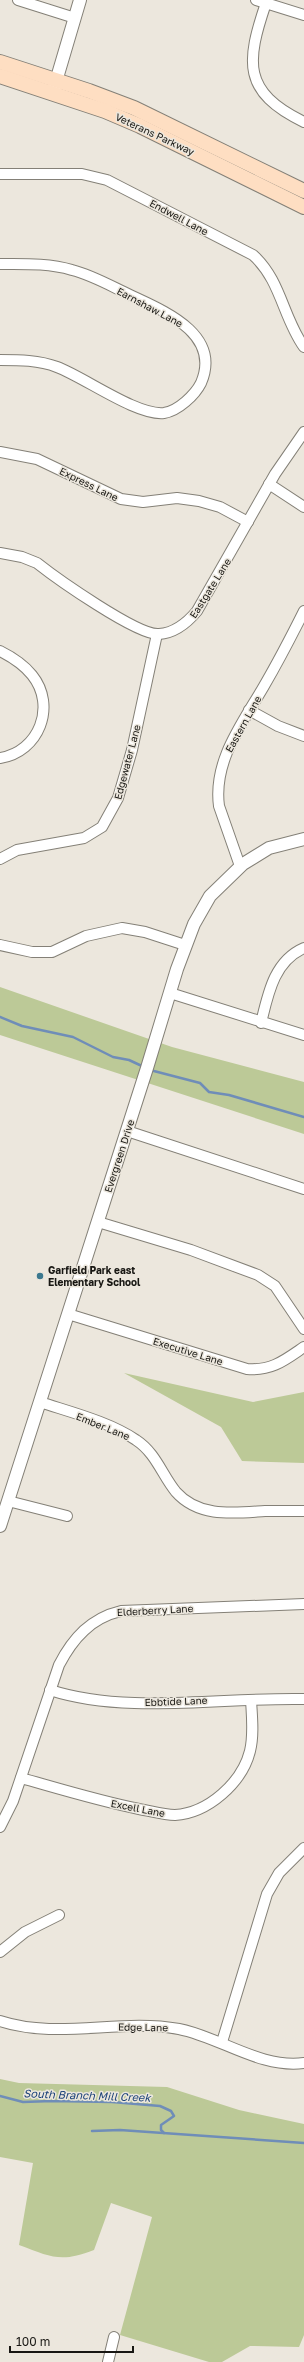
<svg xmlns="http://www.w3.org/2000/svg" width="304" height="2362" viewBox="0 0 304 2362" font-family="'Golos Text',sans-serif">
	<style>
		.green { fill: #bcc997 }
		.lines { fill: none; stroke-linecap: round; stroke-linejoin: round }
		.stream { stroke: #6f8db8; stroke-width: 2.5 }
		.minor-casing { stroke: #848077; stroke-width: 12 }
		.tertiary-casing { stroke: #848077; stroke-width: 14 }
		.secondary-casing { stroke: #848077; stroke-width: 16 }
		.minor { stroke: #fff; stroke-width: 10 }
		.tertiary { stroke: #fff; stroke-width: 12 }
		.secondary { stroke: #fedec2; stroke-width: 14 }
		.poi-dot { fill: #3b788e; stroke: #ece7dd; stroke-width: 1.5 }
		.labels { text-anchor: middle; dominant-baseline: central; stroke-width: 3; stroke-linejoin: round; paint-order: stroke }
		.street-label { font-size: 10px; fill: #181713; stroke: #ece7dd }
		.poi-label { font-size: 10px; font-weight: bold; fill: #181713; stroke: #ece7dd; text-anchor: start }
		.water-label { font-size: 11px; font-style: italic; fill: #194077; stroke: #ece7dd }
	</style>
	<rect width="100%" height="100%" fill="#ece7dd"/>
	<g class="green">
		<polygon points="0,987 172,1047 304,1082 304,1134 0,1035"/>
		<polygon points="124,1373 253,1402 304,1392 304,1463 242,1461 221,1427"/>
		<path d="M 0,2079 L 19,2083 L 167,2087 L 239,2110 L 304,2124 L 304,2335 L 299,2347 L 250,2346 L 222,2362 L 209,2362 L 120,2335 L 152,2217 L 111,2203 L 94,2250 C 61,2263 51,2257 19,2245 L 33,2163 L 0,2157 Z"/>
	</g>
	<g class="lines">
		<g class="stream">
			<polyline points="0,1017 22,1026 73,1037 113,1057 129,1060 144,1067"/>
			<polyline points="150,1070 200,1083 209,1092 229,1095 304,1117"/>
			<polyline points="0,2096 23,2102 52,2101 112,2102 160,2106 171,2111 174,2116 161,2125 161,2130 164,2133"/>
			<polyline points="92,2131 120,2130 304,2143"/>
		</g>
		<g class="minor-casing">
			<g id="minor">
				<polyline points="18,0 75,18"/>
				<polyline points="256,0 304,15"/>
				<path d="M 266,3 C 246,62 242,92 304,122"/>
				<path d="M 0,174 L 82,174 L 107,180 L 253,255 C 281,280 283,318 304,347"/>
				<path d="M 0,264 C 24,264 49,263 72,270 C 92,275 111,286 130,295 C 164,311 222,334 201,383 C 195,395 178,411 164,413 C 137,416 84,377 57,367 C 39,360 19,360 0,360"/>
				<polyline points="0,452 37,459 121,499 143,502 177,498 199,501 220,507 248,522"/>
				<polyline points="269,484 304,507"/>
				<path d="M 0,553 L 22,557 L 37,563 C 56,578 138,636 159,634 C 175,633 187,623 197,611 L 275,474 L 304,432"/>
				<path d="M 0,651 C 12,657 24,665 32,675 C 57,706 39,752 0,758"/>
				<polyline points="249,710 278,726 304,736"/>
				<polyline points="0,859 17,850 84,838 102,827 118,798 132,750 157,634"/>
				<path d="M 240,866 L 219,806 C 213,761 242,724 264,686 C 278,662 291,637 304,611"/>
				<polyline points="0,945 32,952 52,952 86,936 122,928 145,932 185,945"/>
				<polyline points="170,993 304,1035"/>
				<path d="M 261,1023 C 268,994 274,961 304,948"/>
				<polyline points="127,1131 304,1189"/>
				<polyline points="98,1222 191,1250 258,1275 275,1286 304,1329"/>
				<path d="M 68,1314 L 247,1369 C 272,1371 285,1360 304,1347"/>
				<path d="M 40,1402 C 70,1412 110,1422 136,1440 C 156,1453 162,1475 176,1492 C 199,1518 234,1513 265,1511 C 278,1511 291,1511 304,1511"/>
				<polyline points="8,1501 67,1516"/>
				<path d="M 50,1690 C 127,1715 223,1697 304,1699"/>
				<path d="M 21,1778 C 60,1789 99,1801 139,1809 C 151,1811 163,1815 175,1815 C 208,1813 242,1783 250,1751 C 254,1735 252,1717 251,1700"/>
				<path d="M 0,1827 L 13,1801 L 59,1665 C 73,1638 91,1618 121,1611 L 304,1604"/>
				<polyline points="0,1952 25,1932 59,1915"/>
				<path d="M 0,2021 C 58,2040 120,2018 179,2029 C 220,2037 261,2069 304,2063"/>
				<polyline points="222,2042 267,1894 279,1873 304,1848"/>
				<polyline points="108,2362 114,2337"/>
			</g>
		</g>
		<g class="tertiary-casing">
			<g id="tertiary">
				<polyline points="54,88 80,0"/>
				<polyline points="0,1526 147,1068 177,969 194,924 210,896 243,864 269,848 304,839"/>
			</g>
		</g>
		<g class="secondary-casing">
			<g id="secondary">
				<polyline points="0,62 89,91 134,108 304,191"/>
				<polyline points="0,76 105,111 140,126 304,207"/>
			</g>
		</g>
		<use href="#minor" class="minor"/>
		<use href="#tertiary" class="tertiary"/>
		<use href="#secondary" class="secondary"/>
	</g>
	<circle class="poi-dot" cx="40" cy="1276" r="4"/>
	<g class="labels">
		<g class="street-label">
			<text transform="translate(155 134) rotate(25)">Veterans Parkway</text>
			<text transform="translate(179 217) rotate(28)">Endwell Lane</text>
			<text transform="translate(150 307) rotate(28)">Earnshaw Lane</text>
			<text transform="translate(89 484) rotate(26)">Express Lane</text>
			<text transform="translate(210 588) rotate(-58)">Eastgate Lane</text>
			<text transform="translate(243 724) rotate(-61)">Eastern Lane</text>
			<text transform="translate(127 762) rotate(-75)">Edgewater Lane</text>
			<text transform="translate(119 1156) rotate(-72)">Evergreen Drive</text>
			<text transform="translate(188 1351) rotate(17)">Executive Lane</text>
			<text transform="translate(103 1426) rotate(22)">Ember Lane</text>
			<text transform="translate(155 1610) rotate(-3)">Elderberry Lane</text>
			<text transform="translate(176 1701) rotate(-2)">Ebbtide Lane</text>
			<text transform="translate(138 1808) rotate(11)">Excell Lane</text>
			<text transform="translate(143 2027) rotate(1)">Edge Lane</text>
		</g>
		<g class="poi-label">
			<text x="48" y="1270">Garfield Park east<tspan x="48" dy="12">Elementary School</tspan></text>
		</g>
		<g class="water-label">
			<text transform="translate(87 2095) rotate(2)">South Branch Mill Creek</text>
		</g>
	</g>
	<path d="M10 2346v6h123v-6" fill="none" stroke="#181713" stroke-width="2"/>
	<text x="16" y="2346" font-size="12" fill="#181713" stroke="#ece7dd" stroke-width="3" paint-order="stroke">100 m</text>
</svg>
